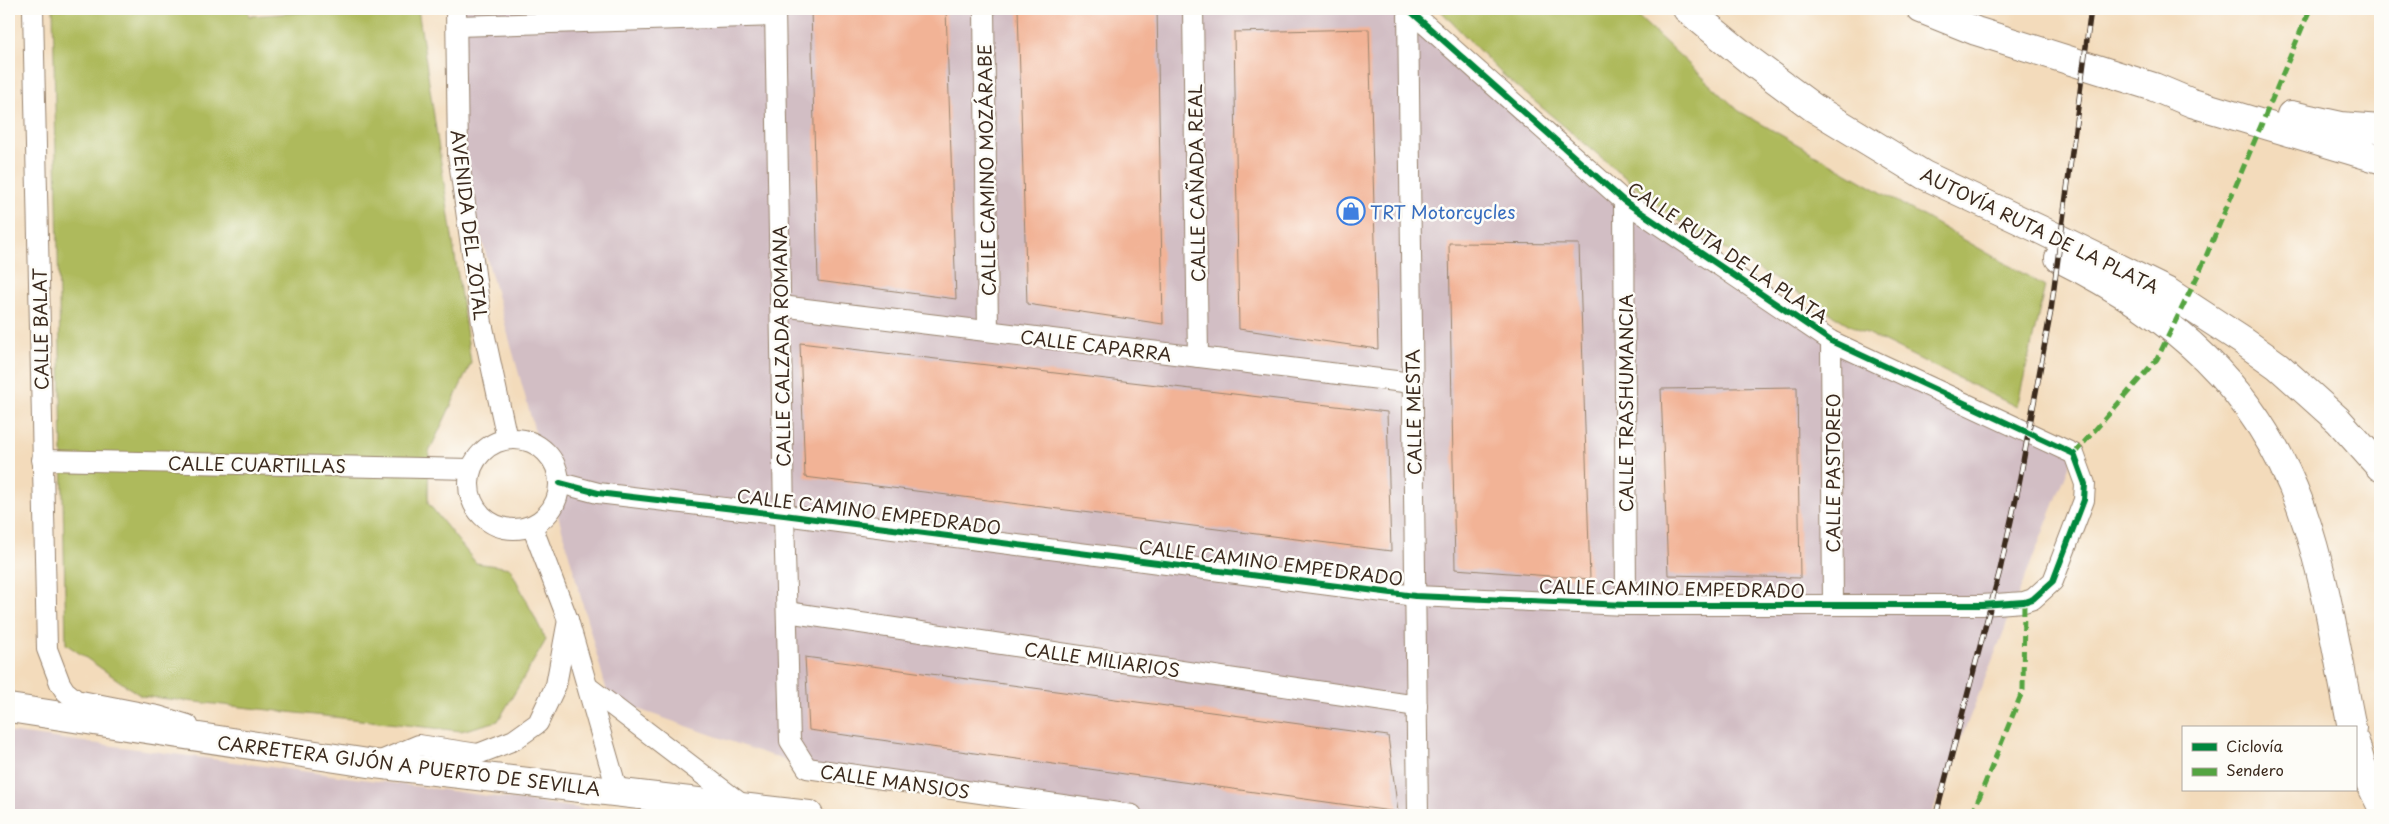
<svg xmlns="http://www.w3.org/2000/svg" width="2389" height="824" viewBox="0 0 2389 824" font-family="'Playpen Sans',sans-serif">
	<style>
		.industrial { fill: #d2bec4 }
		.green { fill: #aeba5c; stroke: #74723d }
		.building { fill: #f2b396 }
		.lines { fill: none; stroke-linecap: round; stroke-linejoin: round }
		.minor-casing { stroke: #97826c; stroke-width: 22 }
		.trunk-casing { stroke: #97826c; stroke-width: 30 }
		.motorway-casing { stroke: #97826c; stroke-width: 30 }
		.minor { stroke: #fff; stroke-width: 20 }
		.trunk { stroke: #fff; stroke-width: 28 }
		.motorway { stroke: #fff; stroke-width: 28 }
		.rail-casing { stroke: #3b2a1e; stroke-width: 5.5 }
		.rail { stroke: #fdfcf7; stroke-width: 4; stroke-dasharray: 11; stroke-linecap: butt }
		.quiet { stroke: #54a441; stroke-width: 5; stroke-dasharray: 10 5; stroke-linecap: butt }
		.cycleway-casing { stroke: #fdfcf7; stroke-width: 9 }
		.cycleway { stroke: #00873e; stroke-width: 6 }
		.labels { text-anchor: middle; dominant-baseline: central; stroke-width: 5; stroke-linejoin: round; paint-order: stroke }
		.street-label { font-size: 18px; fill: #3b2a1e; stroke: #fdfcf7 }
		.shop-label { font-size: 18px; fill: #366cbe; stroke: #fdfcf7; text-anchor: start }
	</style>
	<rect width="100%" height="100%" fill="#fdfcf7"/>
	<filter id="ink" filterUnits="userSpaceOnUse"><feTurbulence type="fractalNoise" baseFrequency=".02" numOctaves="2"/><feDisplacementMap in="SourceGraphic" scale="10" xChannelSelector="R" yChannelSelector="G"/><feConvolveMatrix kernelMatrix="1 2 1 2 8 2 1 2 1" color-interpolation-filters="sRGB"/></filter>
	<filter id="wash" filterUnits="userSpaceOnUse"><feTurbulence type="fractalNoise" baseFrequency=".0096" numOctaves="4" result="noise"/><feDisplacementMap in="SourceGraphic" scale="20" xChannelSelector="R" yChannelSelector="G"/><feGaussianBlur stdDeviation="1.12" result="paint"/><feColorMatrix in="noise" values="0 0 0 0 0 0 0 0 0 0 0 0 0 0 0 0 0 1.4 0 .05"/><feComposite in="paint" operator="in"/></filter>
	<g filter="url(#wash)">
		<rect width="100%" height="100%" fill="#f3dbbb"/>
		<g class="industrial">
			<polygon points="456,9 1408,9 1624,201 1831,341 2074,454 1931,815 1132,815 807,768 609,699 458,154"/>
			<polygon points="9,732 631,815 9,815"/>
		</g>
		<g class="green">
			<polygon points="53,9 248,9 249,16 352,9 418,9 471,363 429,452 428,503 476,563 510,568 546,640 498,721 461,731 141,696 66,644"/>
			<polygon points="1439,9 1630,9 1739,111 2045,286 2017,407 1848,324 1671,216 1502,74"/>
		</g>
		<g id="blocks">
			<g class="building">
				<polygon points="811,9 946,9 956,299 818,281"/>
				<polygon points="1018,9 1157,9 1163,324 1027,304"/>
				<polygon points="1369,29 1378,349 1239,329 1234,32"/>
				<polygon points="1449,243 1579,244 1590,579 1455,569"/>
				<polygon points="800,343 1387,412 1391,551 805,477"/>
				<polygon points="1797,387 1800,578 1668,575 1661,389"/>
				<polygon points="805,657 1388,736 1398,812 809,730"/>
			</g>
		</g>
	</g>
	<g filter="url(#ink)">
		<use href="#blocks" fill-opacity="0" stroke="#97826c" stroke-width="1"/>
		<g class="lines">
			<g class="minor-casing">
				<g id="minor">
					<polyline points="33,9 47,649 60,683 65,691 76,700 158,716 188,725"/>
					<polyline points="456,9 458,154 482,323 507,439"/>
					<polyline points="775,9 784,515 790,741 807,768 1132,815"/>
					<polyline points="984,9 988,331"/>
					<polyline points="1193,9 1198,357"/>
					<polyline points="1408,9 1418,815"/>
					<polyline points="457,26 775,16"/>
					<polyline points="1624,201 1626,605"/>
					<polyline points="781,306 1412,383"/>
					<polyline points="1831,341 1833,604"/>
					<circle cx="514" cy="484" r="45"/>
					<polyline points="42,460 471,469"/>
					<polyline points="560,483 598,493 784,515 1415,596 1626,605 1982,605 2024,602 2033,599 2053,581 2084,500 2085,484 2074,454 1831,341 1624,201 1408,9"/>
					<polyline points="532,526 568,620 618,793"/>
					<polyline points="787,612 1417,706"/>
					<polyline points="588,687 744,806"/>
					<polyline points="376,763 419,745 478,754 514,740 538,723 556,685 568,620"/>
				</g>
			</g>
			<g class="trunk-casing">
				<polyline id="trunk" points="9,708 375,764 809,815"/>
			</g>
			<g class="motorway-casing">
				<g id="motorway">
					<polyline points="1687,9 1748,59 1814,108 1924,175 2039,229 2168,292 2243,341 2278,366 2338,420 2380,467"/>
					<polyline points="1921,9 1976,31 2154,87 2192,103 2380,159"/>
					<polyline points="2291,115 2341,126 2380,129"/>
					<path d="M 2059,258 C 2172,314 2256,386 2301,507 C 2326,577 2337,654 2352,728"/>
					<polyline points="2355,742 2361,764 2380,803"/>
				</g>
			</g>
			<use href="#minor" class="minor"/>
			<use href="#trunk" class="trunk"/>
			<use href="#motorway" class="motorway"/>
			<g class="rail-casing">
				<polyline id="rail" points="1936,815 2000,570 2018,489 2051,310 2091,9"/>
			</g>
			<use href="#rail" class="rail"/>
			<g class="quiet">
				<polyline points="2074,454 2157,359 2199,273 2310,9"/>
				<polyline points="1972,815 2023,690 2024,602"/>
			</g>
			<g class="cycleway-casing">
				<polyline id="cycleway" points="560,483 598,493 784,515 1415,596 1626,605 1982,605 2024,602 2033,599 2053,581 2084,500 2085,484 2074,454 1831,341 1624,201 1408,9"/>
			</g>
			<use href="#cycleway" class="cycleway"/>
		</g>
	</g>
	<defs>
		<g id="shop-ring" transform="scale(1.4375)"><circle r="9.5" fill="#fdfcf7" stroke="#3f7fe0" stroke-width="1.5"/><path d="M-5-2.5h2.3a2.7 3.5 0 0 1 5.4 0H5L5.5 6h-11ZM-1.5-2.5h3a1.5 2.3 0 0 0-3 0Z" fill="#3f7fe0"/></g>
	</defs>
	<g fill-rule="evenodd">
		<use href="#shop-ring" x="1351" y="211"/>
	</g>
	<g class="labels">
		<g class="street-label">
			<text transform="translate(986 170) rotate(-91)">CALLE CAMINO MOZÁRABE</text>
			<text transform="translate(1196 183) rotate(-91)">CALLE CAÑADA REAL</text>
			<text transform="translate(470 225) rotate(83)">AVENIDA DEL ZOTAL</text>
			<text transform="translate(2040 230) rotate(26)">AUTOVÍA RUTA DE LA PLATA</text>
			<text transform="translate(1728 252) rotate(34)">CALLE RUTA DE LA PLATA</text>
			<text transform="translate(40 329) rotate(-91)">CALLE BALAT</text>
			<text transform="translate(1096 345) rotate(7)">CALLE CAPARRA</text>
			<text transform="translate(781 346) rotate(-91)">CALLE CALZADA ROMANA</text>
			<text transform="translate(1625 403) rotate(-90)">CALLE TRASHUMANCIA</text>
			<text transform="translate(1413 412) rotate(-91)">CALLE MESTA</text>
			<text transform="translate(257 464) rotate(1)">CALLE CUARTILLAS</text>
			<text transform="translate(1832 473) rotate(-90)">CALLE PASTOREO</text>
			<text transform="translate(869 511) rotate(7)">CALLE CAMINO EMPEDRADO</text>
			<text transform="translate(1271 562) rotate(7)">CALLE CAMINO EMPEDRADO</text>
			<text transform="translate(1672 588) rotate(1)">CALLE CAMINO EMPEDRADO</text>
			<text transform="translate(1102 659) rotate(8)">CALLE MILIARIOS</text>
			<text transform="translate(409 765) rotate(7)">CARRETERA GIJÓN A PUERTO DE SEVILLA</text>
			<text transform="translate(895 781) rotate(8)">CALLE MANSIOS</text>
		</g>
		<g class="shop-label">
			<text x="1370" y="211">TRT Motorcycles</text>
		</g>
	</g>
	<rect width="2389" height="824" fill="none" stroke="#fdfcf7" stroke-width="30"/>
	<rect x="2182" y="726" width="175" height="65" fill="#fdfcf7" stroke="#afa8a0"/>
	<rect x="2192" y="743" width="25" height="8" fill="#00873e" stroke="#afa8a0"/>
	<text x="2226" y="752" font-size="15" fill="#3b2a1e">Ciclovía</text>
	<rect x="2192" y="768" width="25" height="8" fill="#54a441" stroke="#afa8a0"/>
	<text x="2226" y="776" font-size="15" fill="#3b2a1e">Sendero</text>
</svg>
